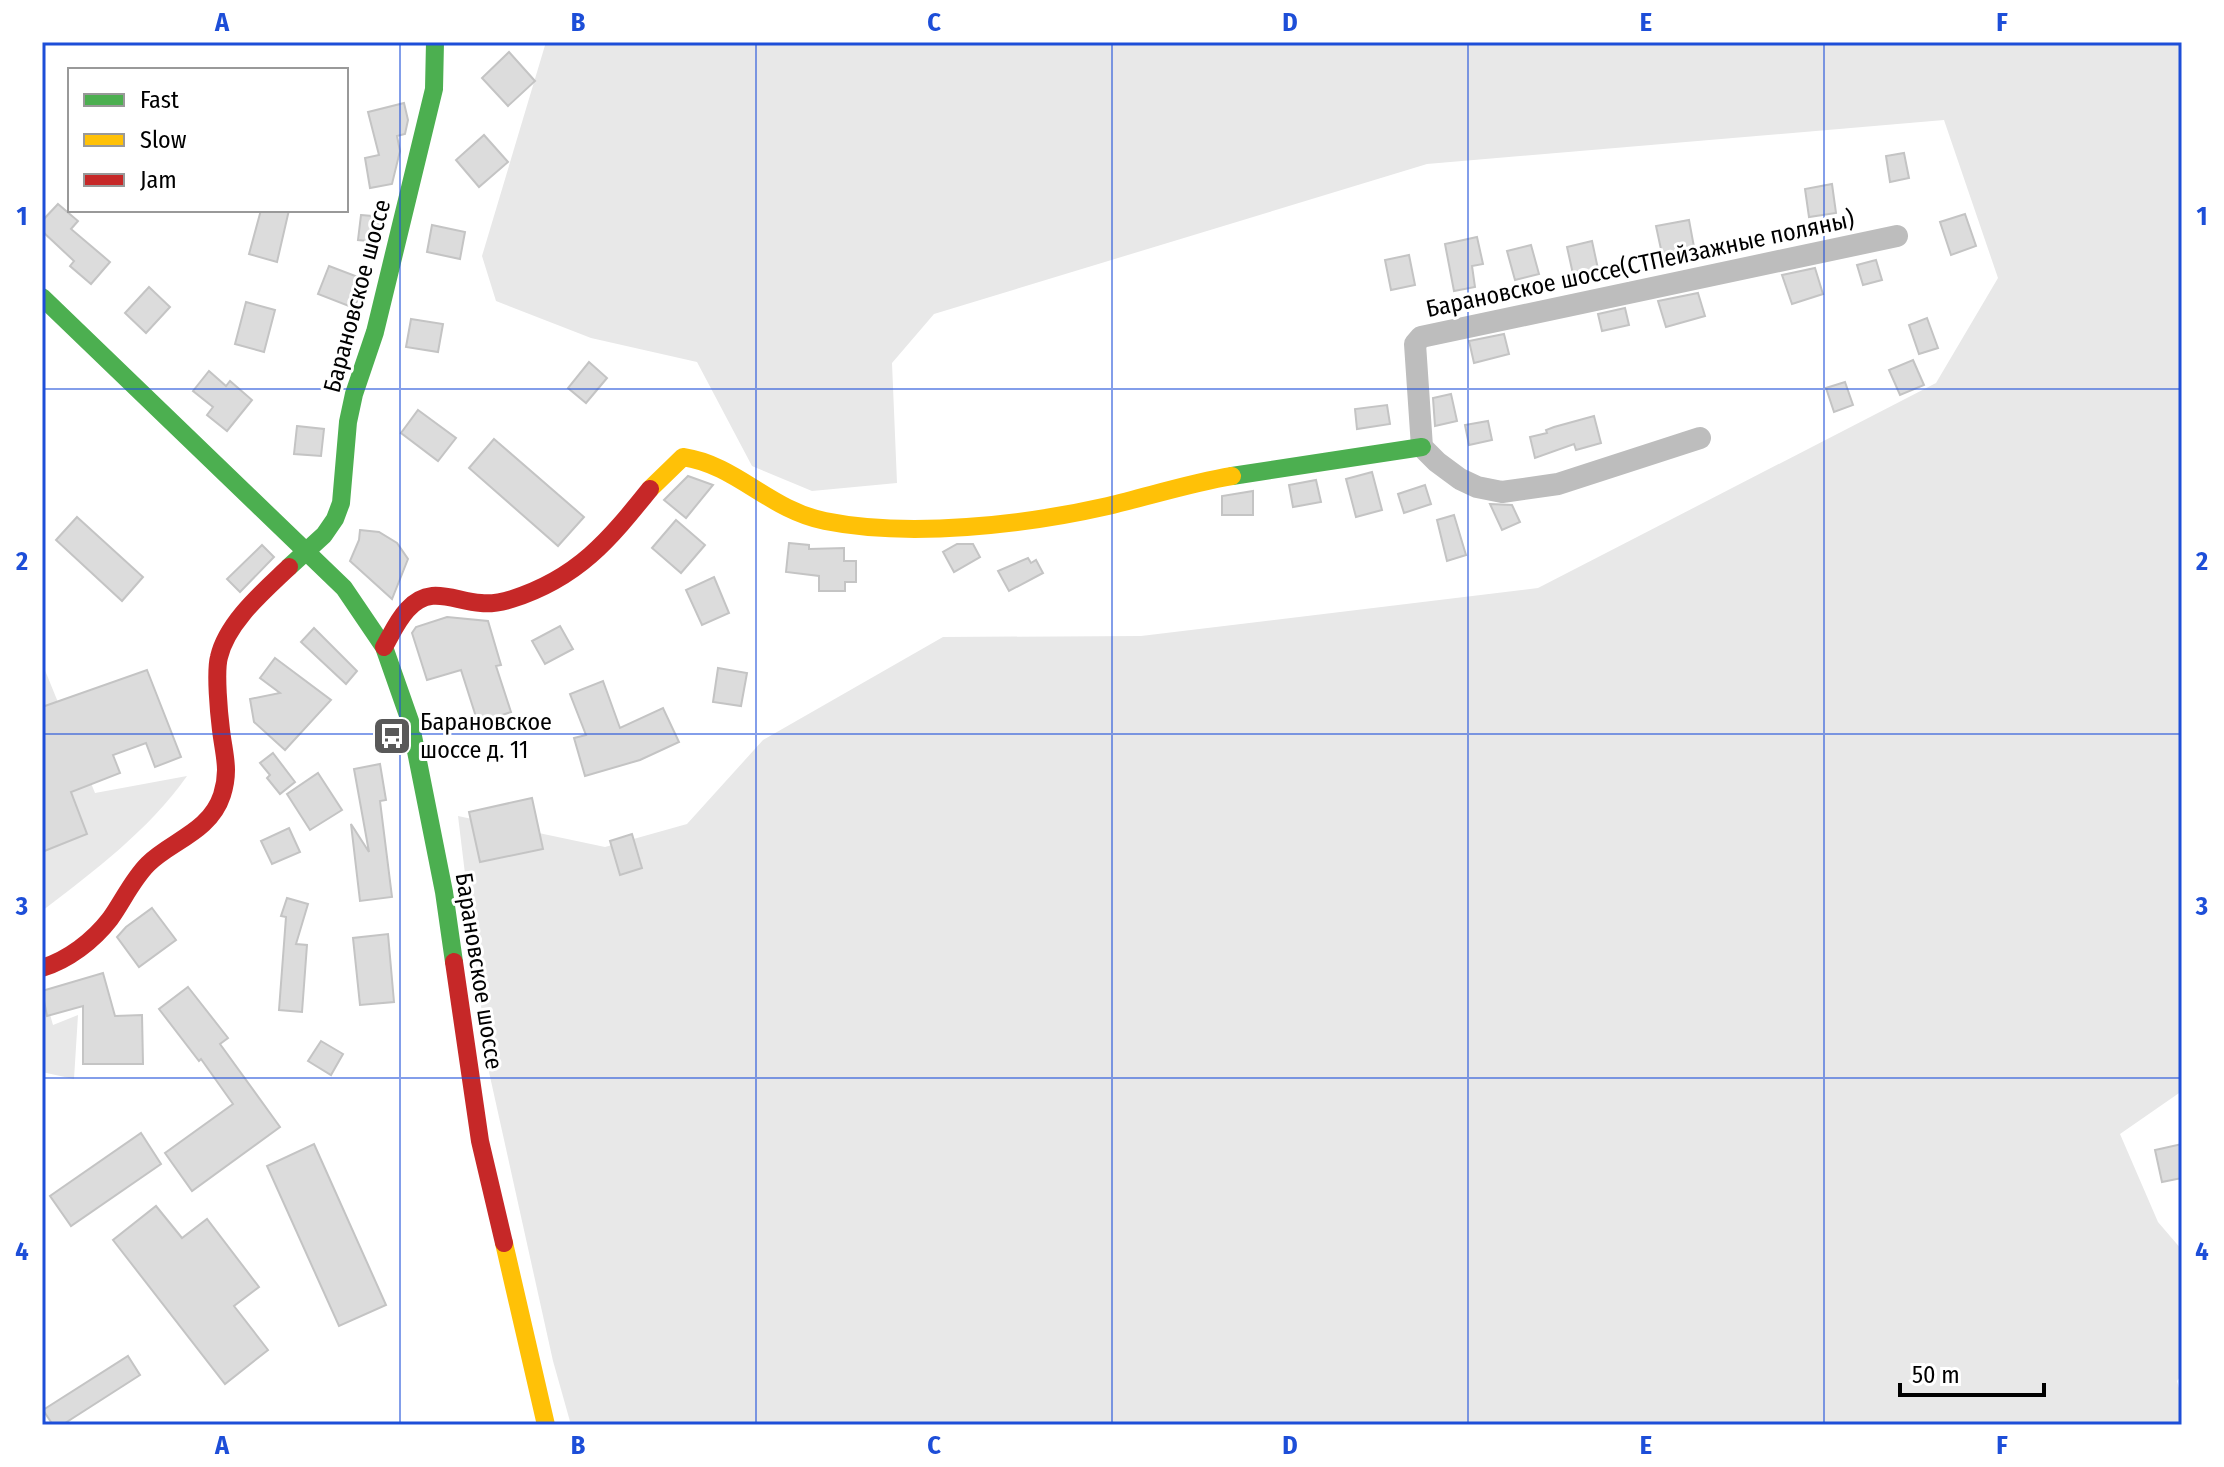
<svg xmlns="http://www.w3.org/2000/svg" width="2224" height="1467" viewBox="0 0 2224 1467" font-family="'Fira Sans Condensed',sans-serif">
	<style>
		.green { fill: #e8e8e8 }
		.building { fill: #dcdcdc; stroke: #c4c4c4; stroke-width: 2 }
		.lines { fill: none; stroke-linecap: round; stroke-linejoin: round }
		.street { stroke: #bdbdbd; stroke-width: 22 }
		.fast { stroke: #4caf50; stroke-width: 18 }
		.slow { stroke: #ffc107; stroke-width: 18 }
		.jam { stroke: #c62828; stroke-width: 18 }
		.grid { fill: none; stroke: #1d4ed8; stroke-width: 2; stroke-opacity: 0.55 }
		.labels { text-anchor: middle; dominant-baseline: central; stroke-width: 6; stroke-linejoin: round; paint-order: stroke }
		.street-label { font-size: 24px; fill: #000; stroke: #fff }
		.poi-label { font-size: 24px; fill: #000; stroke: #fff; text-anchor: start }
		.neatline { fill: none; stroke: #1d4ed8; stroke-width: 3 }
		.grid-label { font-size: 26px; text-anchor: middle; font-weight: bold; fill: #1d4ed8 }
	</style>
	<rect width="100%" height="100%" fill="#fff"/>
	<g class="green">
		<polygon points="546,42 2182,42 2182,1091 2120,1134 2158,1222 2182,1250 2182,1374 2177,1381 2182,1399 2182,1425 571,1425 553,1361 489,1072 458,816 605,847 687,824 763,740 943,637 1141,636 1538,588 1936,383 1998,278 1944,120 1427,164 934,314 892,363 897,483 812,491 752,466 697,362 591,338 496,301 482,256"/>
		<path d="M 42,663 L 95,793 L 187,776 C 148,831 94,871 42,911 Z"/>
		<polygon points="42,986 53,1025 78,1015 74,1079 42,1072"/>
	</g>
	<g class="building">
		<polygon points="509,52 535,81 508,106 482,78"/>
		<polygon points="404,103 408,120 405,134 397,136 400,151 392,184 370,188 365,158 379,155 368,112"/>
		<polygon points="484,135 508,162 479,187 456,160"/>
		<polygon points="1904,153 1909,178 1890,182 1886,156"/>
		<polygon points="1832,184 1836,213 1809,217 1805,189"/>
		<polygon points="58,204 78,221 71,229 110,262 91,284 70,266 74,261 42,231 42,221"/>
		<polygon points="261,210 289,210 277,262 249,254"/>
		<polygon points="1965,214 1976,246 1951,255 1940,222"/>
		<polygon points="361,215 384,217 378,242 358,240"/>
		<polygon points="1689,220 1694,247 1662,254 1656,226"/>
		<polygon points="432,225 465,232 460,259 427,252"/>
		<polygon points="1477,237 1483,264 1472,266 1475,287 1454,291 1445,244"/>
		<polygon points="1592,241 1598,269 1573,274 1567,247"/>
		<polygon points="1531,245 1539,274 1515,280 1507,251"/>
		<polygon points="1409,255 1415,285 1391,290 1385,260"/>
		<polygon points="1876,260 1882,280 1863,285 1857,265"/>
		<polygon points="329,266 366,280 354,308 318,294"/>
		<polygon points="1815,268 1823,294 1792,304 1782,275"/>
		<polygon points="149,287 170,307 146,333 125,313"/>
		<polygon points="1698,293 1705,316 1666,327 1658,301"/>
		<polygon points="246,302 275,310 264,352 235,344"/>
		<polygon points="1625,308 1629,325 1602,331 1598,314"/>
		<polygon points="1927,318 1938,348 1919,354 1909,325"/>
		<polygon points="411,319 443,324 438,352 406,347"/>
		<polygon points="1504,334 1509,354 1474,363 1469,341"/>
		<polygon points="1913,360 1924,385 1900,395 1889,370"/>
		<polygon points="589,362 607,378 586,403 568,388"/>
		<polygon points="209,371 226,386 230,381 252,400 227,431 207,415 213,407 193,391"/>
		<polygon points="1845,382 1853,405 1834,412 1826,388"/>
		<polygon points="1451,394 1457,421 1435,426 1433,398"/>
		<polygon points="1387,405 1390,424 1357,429 1355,409"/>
		<polygon points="418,410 456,438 438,461 401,433"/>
		<polygon points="1594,416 1601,443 1576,450 1574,444 1535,458 1530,437 1547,433 1546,430 1554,427"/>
		<polygon points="1488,421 1492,440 1469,445 1465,425"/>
		<polygon points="297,426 324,429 321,456 294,454"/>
		<polygon points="494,439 584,517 558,546 469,468"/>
		<polygon points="1372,472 1382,510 1356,517 1346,479"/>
		<polygon points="688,476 713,485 686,518 664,500"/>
		<polygon points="1316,480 1321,502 1293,507 1289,485"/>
		<polygon points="1425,485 1431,504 1404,513 1398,494"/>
		<polygon points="1253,491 1253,515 1222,515 1222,496"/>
		<polygon points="1490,504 1512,505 1520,522 1502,530"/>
		<polygon points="1454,515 1466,555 1447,561 1437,520"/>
		<polygon points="77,517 143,577 122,601 56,540"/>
		<polygon points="676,520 705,545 681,573 652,548"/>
		<polygon points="360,530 379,532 397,543 408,559 392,599 350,561 359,540"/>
		<polygon points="789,543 809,545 809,549 844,548 844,561 856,561 856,582 845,582 845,591 819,591 819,576 786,572"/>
		<polygon points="957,544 973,544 980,557 954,572 943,552"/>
		<polygon points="262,545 274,557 240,592 227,579"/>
		<polygon points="1028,558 1031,563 1036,560 1043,573 1009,591 998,571"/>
		<polygon points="714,577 729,613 702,625 686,590"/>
		<polygon points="447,617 488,621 501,665 496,666 511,712 478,723 461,670 427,680 412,633 416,627"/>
		<polygon points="560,626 573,649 545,664 532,641"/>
		<polygon points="314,628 357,671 346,684 301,642"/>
		<polygon points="275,658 331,700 285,750 254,722 250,699 280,693 260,678"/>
		<polygon points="718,668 747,673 741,706 713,702"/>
		<polygon points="147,670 181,757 155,767 146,743 113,755 120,773 71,792 87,834 42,852 42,707"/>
		<polygon points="603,681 620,728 663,708 679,742 640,760 585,776 574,738 586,735 570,694"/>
		<polygon points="273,753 295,782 280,794 267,778 270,775 260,763"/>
		<polygon points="380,764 386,800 380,801 392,897 360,901 351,824 369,852 354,769"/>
		<polygon points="318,773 342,810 310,830 287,794"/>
		<polygon points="532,798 543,849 480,862 469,812"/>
		<polygon points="289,828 300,852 272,864 261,841"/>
		<polygon points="632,834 642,868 620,875 610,841"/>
		<polygon points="287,898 308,904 296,944 307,945 302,1012 279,1010 286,917 281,916"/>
		<polygon points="152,908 176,940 139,967 117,937 126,927"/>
		<polygon points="388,934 394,1002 360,1005 353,938"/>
		<polygon points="103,973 115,1016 142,1015 143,1064 83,1064 83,1006 47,1016 42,991"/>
		<polygon points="188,987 228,1038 220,1044 280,1127 192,1191 165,1153 233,1104 201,1059 199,1061 159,1009"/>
		<polygon points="321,1041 343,1054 331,1075 308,1061"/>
		<polygon points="141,1133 161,1164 71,1226 50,1196"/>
		<polygon points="314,1144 386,1305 339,1326 267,1166"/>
		<polygon points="2182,1144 2182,1178 2162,1182 2155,1150"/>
		<polygon points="156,1206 182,1238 207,1219 259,1287 234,1306 268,1350 225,1384 113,1240"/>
		<polygon points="128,1356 140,1375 62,1425 53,1425 43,1410"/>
	</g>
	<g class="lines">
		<polyline class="street" points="1700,438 1558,484 1502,492 1477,487 1460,479 1437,462 1422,447 1415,344 1421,337 1897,236"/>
		<g class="fast">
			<polyline points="42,297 344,588 384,647 410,721 444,892 454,962"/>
			<polyline points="1232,476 1422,447"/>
			<polyline points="289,567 324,535 335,519 341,503 348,422 354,394 375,332 434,89 435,42"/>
		</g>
		<g class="slow">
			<path d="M 650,489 L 683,457 C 737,465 769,510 825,521 C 909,538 1025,525 1108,506 C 1150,496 1190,483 1232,476"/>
			<polyline points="504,1243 546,1425"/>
		</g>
		<g class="jam">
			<path d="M 384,647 C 391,635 397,621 407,610 C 430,584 453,601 481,603 C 491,604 502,602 512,599 C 578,578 609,540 650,489"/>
			<polyline points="454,962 480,1141 504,1243"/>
			<path d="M 42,968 C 68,960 93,941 110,919 C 123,901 132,880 148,864 C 171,841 210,832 222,795 C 230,770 224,755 221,730 C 219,714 215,672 219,657 C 227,622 264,591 289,567"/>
		</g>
	</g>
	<path class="grid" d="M 400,42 L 400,1425M 756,42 L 756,1425M 1112,42 L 1112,1425M 1468,42 L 1468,1425M 1824,42 L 1824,1425M 42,389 L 2182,389M 42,734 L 2182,734M 42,1078 L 2182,1078"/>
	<defs>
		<g id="bus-square" transform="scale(2)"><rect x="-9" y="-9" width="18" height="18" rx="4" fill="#595959" stroke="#fff"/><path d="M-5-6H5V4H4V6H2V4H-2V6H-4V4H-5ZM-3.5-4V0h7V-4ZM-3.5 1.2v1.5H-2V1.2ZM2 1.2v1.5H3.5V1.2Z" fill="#fff"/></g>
	</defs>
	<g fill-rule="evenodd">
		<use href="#bus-square" x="392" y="736"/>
	</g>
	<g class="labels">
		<g class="street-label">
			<text transform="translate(1640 264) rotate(-12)">Барановское шоссе(СТПейзажные поляны)</text>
			<text transform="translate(357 296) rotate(-75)">Барановское шоссе</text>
			<text transform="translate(479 971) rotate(81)">Барановское шоссе</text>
		</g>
		<g class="poi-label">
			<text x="420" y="722">Барановское<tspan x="420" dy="28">шоссе д. 11</tspan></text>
		</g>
	</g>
	<rect width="2224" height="1467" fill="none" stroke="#ffffff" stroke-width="88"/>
	<rect x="68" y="68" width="280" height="144" fill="#ffffff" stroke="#999999" stroke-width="2"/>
	<rect x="84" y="94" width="40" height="12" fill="#4caf50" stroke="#999999" stroke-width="2"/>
	<text x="140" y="108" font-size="24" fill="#000000">Fast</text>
	<rect x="84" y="134" width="40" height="12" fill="#ffc107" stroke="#999999" stroke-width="2"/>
	<text x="140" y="148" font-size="24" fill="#000000">Slow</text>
	<rect x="84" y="174" width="40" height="12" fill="#c62828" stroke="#999999" stroke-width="2"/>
	<text x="140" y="188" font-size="24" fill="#000000">Jam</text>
	<path d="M1900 1383v12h144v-12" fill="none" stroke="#000000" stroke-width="4"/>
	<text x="1912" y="1383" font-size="24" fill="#000000" stroke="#ffffff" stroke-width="6" paint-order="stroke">50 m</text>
	<rect x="44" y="44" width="2136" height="1379" class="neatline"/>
	<g class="grid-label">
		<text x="222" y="31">A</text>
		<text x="578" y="31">B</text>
		<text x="934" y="31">C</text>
		<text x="1290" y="31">D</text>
		<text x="1646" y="31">E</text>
		<text x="2002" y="31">F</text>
		<text x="22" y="225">1</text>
		<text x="2202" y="225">1</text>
		<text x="22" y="570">2</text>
		<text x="2202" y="570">2</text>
		<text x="22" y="915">3</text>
		<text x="2202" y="915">3</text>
		<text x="22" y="1260">4</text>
		<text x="2202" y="1260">4</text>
		<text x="222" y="1454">A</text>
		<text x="578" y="1454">B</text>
		<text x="934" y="1454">C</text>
		<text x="1290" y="1454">D</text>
		<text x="1646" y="1454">E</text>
		<text x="2002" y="1454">F</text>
	</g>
</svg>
